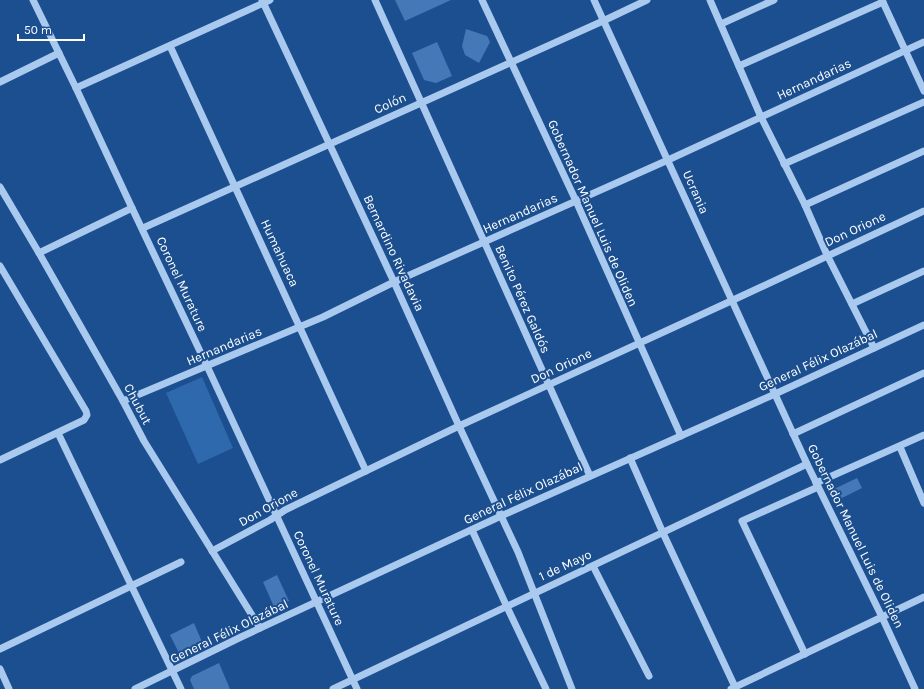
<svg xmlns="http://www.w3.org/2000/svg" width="924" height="689" viewBox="0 0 924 689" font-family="Karla,sans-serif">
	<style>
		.green { fill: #2e69ad }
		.building { fill: #4478b7 }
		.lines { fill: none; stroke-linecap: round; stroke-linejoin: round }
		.minor { stroke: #a9c9ee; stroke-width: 7 }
		.labels { text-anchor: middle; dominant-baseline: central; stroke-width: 4; stroke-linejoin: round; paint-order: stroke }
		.street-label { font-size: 13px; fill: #fff; stroke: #1b4f8f }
	</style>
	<rect width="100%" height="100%" fill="#1b4f8f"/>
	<polygon class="green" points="202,377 233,448 198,464 166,393"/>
	<g class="building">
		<polygon points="395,0 451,0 405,21"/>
		<polygon points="466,29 487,36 490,42 479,63 465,55 462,46"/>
		<polygon points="437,42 452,76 436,83 424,80 412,53"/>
		<polygon points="857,478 862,488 836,501 832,490"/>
		<polygon points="277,575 289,601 275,609 263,582"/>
		<polygon points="194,623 202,642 179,653 170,635"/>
		<polygon points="219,663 230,689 194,689 190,680 192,676"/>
	</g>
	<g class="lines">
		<g class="minor">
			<polyline points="33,0 76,88 132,208 207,366 357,689"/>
			<polyline points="262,0 394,282 459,426 518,552 572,689"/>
			<polyline points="375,0 590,476"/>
			<polyline points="482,0 576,201 681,436"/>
			<polyline points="594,0 807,464 882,617 915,689"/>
			<polyline points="710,0 761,117 805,205 827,255 874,348"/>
			<polyline points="882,0 924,91"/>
			<polyline points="721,24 774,0"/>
			<polyline points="170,46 366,471"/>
			<polyline points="739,66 883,2"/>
			<polyline points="0,82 59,53"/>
			<polyline points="76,88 270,0"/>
			<polyline points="784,164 924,102"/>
			<polyline points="0,187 39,253 123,401 144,441 260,628"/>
			<polyline points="805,205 924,151"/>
			<polyline points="143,228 603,21 647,0"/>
			<polyline points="39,253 132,208"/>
			<polyline points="0,266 86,411 87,415 84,420 0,460"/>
			<polyline points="852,304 924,271"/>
			<polyline points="123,401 323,317 394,282 668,160 924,42"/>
			<polyline points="58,433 181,689"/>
			<polyline points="793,434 924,373"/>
			<polyline points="900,447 924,503"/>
			<polyline points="630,458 663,533 736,689"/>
			<polyline points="816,483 924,435"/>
			<polyline points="472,530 507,607 546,689"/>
			<polyline points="212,551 270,520 285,510 459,426 731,301 924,211"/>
			<polyline points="593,566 649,676"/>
			<polyline points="0,649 181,562"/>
			<polyline points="805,654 742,521 818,487"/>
			<polyline points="0,669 9,689"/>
			<polyline points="135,689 241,637 501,516 775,394 924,325"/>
			<polyline points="333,689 807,464"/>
			<polyline points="731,689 924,597"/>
		</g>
	</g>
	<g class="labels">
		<g class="street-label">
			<text transform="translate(814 79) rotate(-25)">Hernandarias</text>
			<text transform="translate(390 103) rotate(-24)">Colón</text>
			<text transform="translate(696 192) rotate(66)">Ucrania</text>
			<text transform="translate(520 213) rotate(-24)">Hernandarias</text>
			<text transform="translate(593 213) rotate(66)">Gobernador Manuel Luis de Oliden</text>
			<text transform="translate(855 229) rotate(-25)">Don Orione</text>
			<text transform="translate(280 253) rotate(65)">Humahuaca</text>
			<text transform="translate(394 253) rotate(65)">Bernardino Rivadavia</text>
			<text transform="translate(182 284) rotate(65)">Coronel Murature</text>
			<text transform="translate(523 299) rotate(66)">Benito Pérez Galdós</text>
			<text transform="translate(224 346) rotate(-23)">Hernandarias</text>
			<text transform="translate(818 360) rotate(-25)">General Félix Olazábal</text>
			<text transform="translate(561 366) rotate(-25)">Don Orione</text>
			<text transform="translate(138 404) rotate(62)">Chubut</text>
			<text transform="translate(523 493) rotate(-25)">General Félix Olazábal</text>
			<text transform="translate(268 507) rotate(-29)">Don Orione</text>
			<text transform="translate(856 536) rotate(64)">Gobernador Manuel Luis de Oliden</text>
			<text transform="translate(565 565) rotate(-25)">1 de Mayo</text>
			<text transform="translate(319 578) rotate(65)">Coronel Murature</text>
			<text transform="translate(229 631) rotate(-26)">General Félix Olazábal</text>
		</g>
	</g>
	<path d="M18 34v6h66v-6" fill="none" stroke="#ffffff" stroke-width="2"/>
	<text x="24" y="34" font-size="12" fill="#ffffff" stroke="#1b4f8f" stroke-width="3" paint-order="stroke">50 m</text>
</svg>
